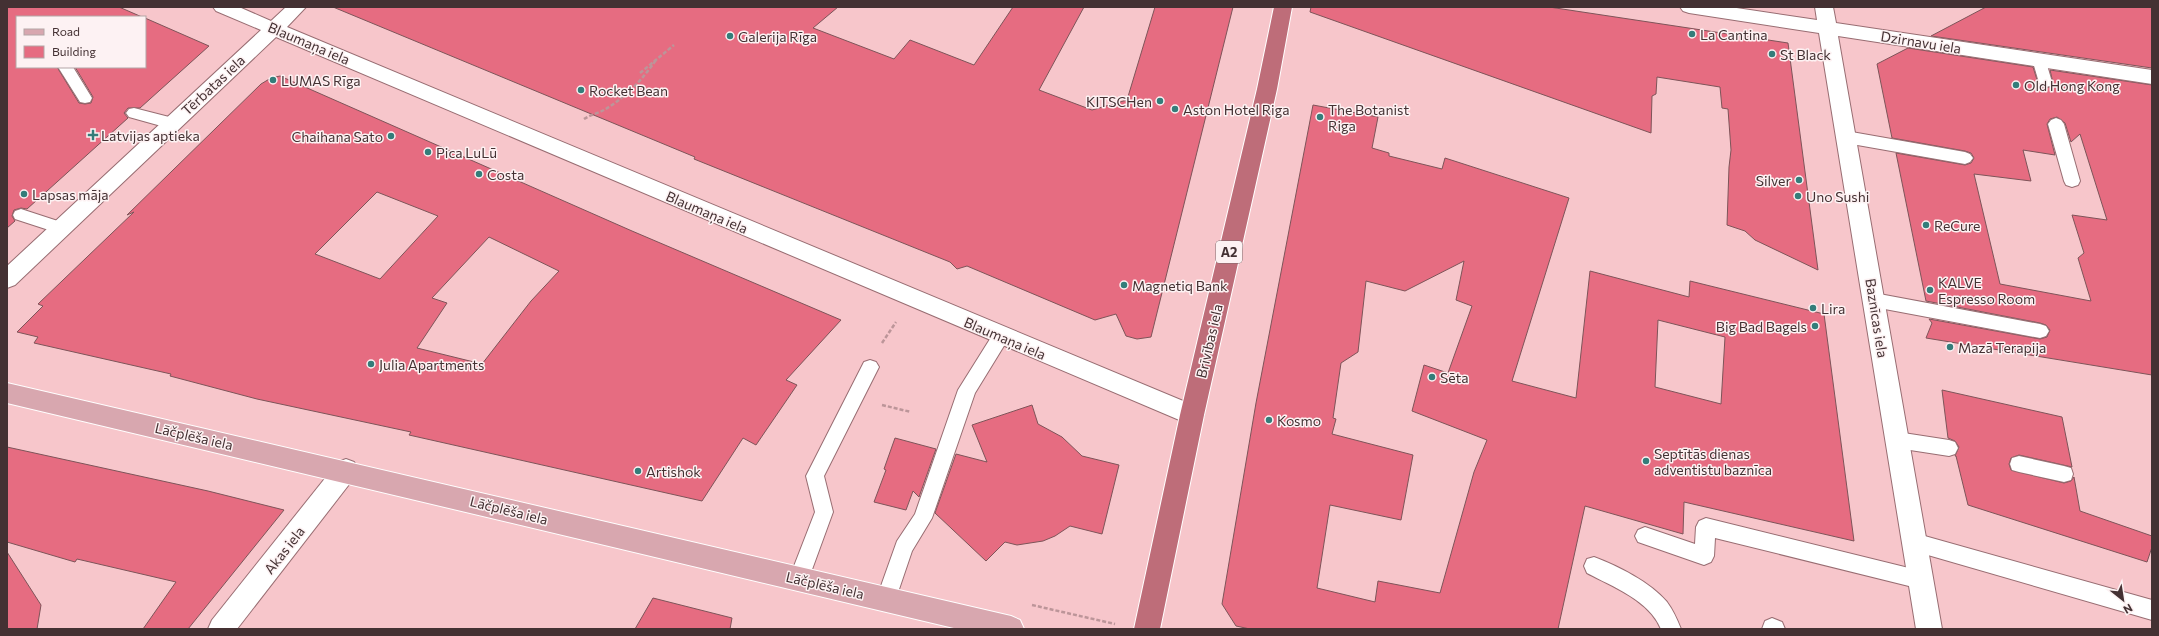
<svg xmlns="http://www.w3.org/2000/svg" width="2159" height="636" viewBox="0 0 2159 636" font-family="Commissioner,sans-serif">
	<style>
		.building { fill: #e66c81; stroke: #7e5459; fill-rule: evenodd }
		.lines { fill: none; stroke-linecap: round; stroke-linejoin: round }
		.lane-casing { stroke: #986d72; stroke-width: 2 }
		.street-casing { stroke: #986d72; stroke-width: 2 }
		.primary-casing { stroke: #fff; stroke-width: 2 }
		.highway-casing { stroke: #fff; stroke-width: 2 }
		.path { stroke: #bc9599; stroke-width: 2.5; stroke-dasharray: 4 2; stroke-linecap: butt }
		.lane { fill: #fff; fill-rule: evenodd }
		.street { fill: #fff; fill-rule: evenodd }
		.primary { fill: #d8a7af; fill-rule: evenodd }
		.highway { fill: #be6d79; fill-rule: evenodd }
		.poi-dot { fill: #347d7a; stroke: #fdf2f3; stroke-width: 1.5 }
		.labels { text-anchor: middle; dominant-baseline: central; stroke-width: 3; stroke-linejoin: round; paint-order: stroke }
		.shield { fill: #fdf2f3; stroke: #7c6b6d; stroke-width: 1 }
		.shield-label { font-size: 13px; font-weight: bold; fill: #443133 }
		.poi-label { font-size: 14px; fill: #443133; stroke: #fdf2f3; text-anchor: start }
		.street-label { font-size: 14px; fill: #443133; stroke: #fdf2f3 }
	</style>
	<rect width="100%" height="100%" fill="#f7c6cb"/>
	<g class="building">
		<polygon points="7,7 119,7 142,17 17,17 17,67 57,67 79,103 85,104 91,103 93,97 75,67 145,67 145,18 209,46 140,108 128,108 124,113 128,118 27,209 21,208 14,210 12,216 15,221 7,228"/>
		<polygon points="333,7 838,7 813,28 894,59 910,40 974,65 1013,7 1084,7 1039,90 1092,110 1127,100 1155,7 1233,7 1151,337 1137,339 1126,336 1116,314 1095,320 967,266 957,269 950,262 694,159 695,157"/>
		<polygon points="1311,7 1549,7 1788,43 1818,270 1755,240 1745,231 1727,225 1729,167 1731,150 1728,109 1722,108 1720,87 1657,77 1656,94 1652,96 1651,133 1310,12"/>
		<polygon points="1986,7 2152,7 2152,68 1931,36"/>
		<path d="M 1908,48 L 2033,67 L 2039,86 L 2045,88 L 2050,87 L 2053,83 L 2050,70 L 2152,85 L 2152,375 L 1926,338 L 1932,323 L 1929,319 L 2040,339 L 2047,337 L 2050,330 L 2046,325 L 2040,323 L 1926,301 L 1896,153 L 1965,165 L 1971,163 L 1974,158 L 1971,153 L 1965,151 L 1892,138 L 1877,64 ZM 2057,117 L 2065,123 L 2071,142 L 2080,134 L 2107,220 L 2072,215 L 2084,253 L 2078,258 L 2091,301 L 2000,284 L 1974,174 L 2031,181 L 2023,150 L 2055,155 L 2047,124 L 2050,119 Z"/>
		<path d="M 280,76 L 632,231 L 841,320 L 786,380 L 797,385 L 756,445 L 743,438 L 702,501 L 409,435 L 411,432 L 257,399 L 170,376 L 171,374 L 34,343 L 38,337 L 17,332 L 43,306 L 38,304 L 134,212 L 127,215 L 261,84 L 271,78 ZM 377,192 L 438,216 L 380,279 L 315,254 ZM 489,237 L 559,271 L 531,301 L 482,364 L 417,348 L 447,303 L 432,298 Z"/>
		<path d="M 1313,105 L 1378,117 L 1372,148 L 1389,153 L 1389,156 L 1442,169 L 1445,158 L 1569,198 L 1512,381 L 1576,398 L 1590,271 L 1689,297 L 1690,281 L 1824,314 L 1854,541 L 1684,502 L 1683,534 L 1585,506 L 1558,629 L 1250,629 L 1236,626 L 1222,604 L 1256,403 ZM 1464,261 L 1456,300 L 1472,306 L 1448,373 L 1424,365 L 1412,411 L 1487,440 L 1474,472 L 1440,593 L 1378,581 L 1375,602 L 1317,588 L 1330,505 L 1401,520 L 1413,455 L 1332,434 L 1336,419 L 1333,418 L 1341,363 L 1358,352 L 1366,281 L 1405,291 ZM 1658,320 L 1725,337 L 1721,404 L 1655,387 Z"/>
		<polygon points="1942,390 2062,417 2072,467 2019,455 2011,458 2009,464 2011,470 2064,483 2071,481 2074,477 2080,511 2152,536 2152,547 2147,562 1968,505 1956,456 1955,456 1959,447 1955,441 1948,438"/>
		<polygon points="1032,405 1038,424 1062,437 1082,456 1119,465 1102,534 1070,526 1055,536 1043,541 1017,545 1005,542 986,561 935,513 956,454 987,462 972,425"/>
		<polygon points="895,438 936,449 919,497 913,491 906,510 874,502 886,470 884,469"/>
		<polygon points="7,447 208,491 284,510 188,629 143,629 176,582 77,559 75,562 7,542"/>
		<polygon points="7,552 41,605 37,629 7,629"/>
		<polygon points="653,598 732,618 730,629 635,629"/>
	</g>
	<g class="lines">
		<g class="lane-casing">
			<g id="lane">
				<polygon points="2039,54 2044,55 2052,82 2050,86 2045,87 2040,86 2032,59 2034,55"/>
				<polygon points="58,67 73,67 92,98 90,102 85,103 80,102"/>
				<polygon points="134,108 177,119 180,123 177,127 172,129 129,117 126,113 129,109"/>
				<polygon points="2056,118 2061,120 2064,124 2080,181 2078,185 2072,187 2066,185 2064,181 2048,124 2051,120"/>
				<polygon points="1846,131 1965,152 1970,154 1973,158 1970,162 1965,164 1846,143 1841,141 1838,137 1841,133"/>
				<polygon points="21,209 67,224 69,228 67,232 61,234 15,219 13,215 15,211"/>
				<polygon points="1874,293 2040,324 2046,326 2049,331 2046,336 2040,338 1874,307 1868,305 1866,300 1868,295"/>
				<polygon points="1001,329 1007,331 1010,336 975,393 932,518 912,551 893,607 886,610 879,607 876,600 897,541 915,514 958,390 995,331"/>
				<polygon points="870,360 876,362 879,367 824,476 833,512 806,586 799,588 792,586 789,579 815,512 806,476 864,362"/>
				<polygon points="1897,432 1949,440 1955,442 1958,448 1955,454 1949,456 1897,448 1891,446 1888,440 1891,434"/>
				<polygon points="2019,456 2064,466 2071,468 2073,474 2071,480 2064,482 2019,472 2012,470 2010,464 2012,458"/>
				<polygon points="1706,518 1921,571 1928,573 1931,580 1928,587 1921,589 1715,538 1714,556 1711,562 1704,565 1638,542 1635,536 1638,530 1645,527 1695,544 1696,527 1699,521"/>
				<polygon points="1914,533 2152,600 2152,620 1914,551 1907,548 1904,542 1907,536"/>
				<path d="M 1594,557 C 1618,566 1650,582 1667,602 C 1673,610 1677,619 1681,629 L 1661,629 C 1649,600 1613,587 1587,573 L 1584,566 L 1587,559 Z"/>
				<polygon points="1772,618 1782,622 1785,629 1762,629 1765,621"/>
			</g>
		</g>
		<g class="street-casing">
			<g id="street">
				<polygon points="213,7 239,7 271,21 286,7 306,7 287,27 1200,408 1204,415 1200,422 1192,425 1184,422 276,37 15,285 7,288 7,266 261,30 216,11"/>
				<polygon points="1680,7 1730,7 1817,20 1815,7 1833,7 1836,23 2152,70 2152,84 1838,36 1942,629 1916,629 1819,33 1689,13 1683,11"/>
				<polygon points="346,459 354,462 358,470 354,478 237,629 208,629 212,620 338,462"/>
			</g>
		</g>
		<g class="primary-casing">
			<polygon id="primary" points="7,383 1011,616 1020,620 1024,629 958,629 7,403"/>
		</g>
		<g class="highway-casing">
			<polygon id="highway" points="1274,7 1292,7 1277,89 1204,415 1160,629 1134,629 1180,415 1257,89"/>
		</g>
		<g class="path">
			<polyline points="640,73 674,45"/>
			<path d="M 584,119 C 590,115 598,113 604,110 C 625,98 643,79 656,60"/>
			<polyline points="882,343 896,322"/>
			<polyline points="882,405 911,412"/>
			<polyline points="1032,605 1115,624"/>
		</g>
		<use href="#lane" class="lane"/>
		<use href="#street" class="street"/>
		<use href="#primary" class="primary"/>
		<use href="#highway" class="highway"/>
	</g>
	<g class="poi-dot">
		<circle cx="1692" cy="34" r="4"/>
		<circle cx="730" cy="36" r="4"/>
		<circle cx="1772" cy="54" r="4"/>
		<circle cx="273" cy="80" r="4"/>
		<circle cx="2016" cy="85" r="4"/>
		<circle cx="581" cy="90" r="4"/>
		<circle cx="1160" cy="101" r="4"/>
		<circle cx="1175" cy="109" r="4"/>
		<circle cx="1320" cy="117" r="4"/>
		<path d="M91 129h4v4h4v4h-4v4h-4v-4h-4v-4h4z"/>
		<circle cx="391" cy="136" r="4"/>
		<circle cx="428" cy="152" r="4"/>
		<circle cx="479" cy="174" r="4"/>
		<circle cx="1799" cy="180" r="4"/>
		<circle cx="24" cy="194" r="4"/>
		<circle cx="1798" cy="196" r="4"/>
		<circle cx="1926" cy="225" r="4"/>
		<circle cx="1124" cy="285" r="4"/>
		<circle cx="1930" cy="290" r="4"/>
		<circle cx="1813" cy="308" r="4"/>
		<circle cx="1815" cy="326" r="4"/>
		<circle cx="1950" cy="347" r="4"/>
		<circle cx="371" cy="364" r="4"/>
		<circle cx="1432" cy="377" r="4"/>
		<circle cx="1269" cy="420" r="4"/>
		<circle cx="1646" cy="461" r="4"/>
		<circle cx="638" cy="471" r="4"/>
	</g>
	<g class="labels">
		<rect class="shield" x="1216" y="241" width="26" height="22" rx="3"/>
		<g class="shield-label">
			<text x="1229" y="252">A2</text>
		</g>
		<g class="poi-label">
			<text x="1700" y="34">La Cantina</text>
			<text x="738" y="36">Galerija Rīga</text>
			<text x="1780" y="54">St Black</text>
			<text x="281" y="80">LUMAS Rīga</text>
			<text x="2024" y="85">Old Hong Kong</text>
			<text x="589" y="90">Rocket Bean</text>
			<text x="1152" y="101" text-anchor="end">KITSCHen</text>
			<text x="1183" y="109">Aston Hotel Riga</text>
			<text x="1328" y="109">The Botanist<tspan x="1328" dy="16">Riga</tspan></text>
			<text x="101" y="135">Latvijas aptieka</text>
			<text x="383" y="136" text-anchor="end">Chaihana Sato</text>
			<text x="436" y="152">Pica LuLū</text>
			<text x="487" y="174">Costa</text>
			<text x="1791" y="180" text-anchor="end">Silver</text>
			<text x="32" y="194">Lapsas māja</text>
			<text x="1806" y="196">Uno Sushi</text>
			<text x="1934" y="225">ReCure</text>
			<text x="1938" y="282">KALVE<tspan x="1938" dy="16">Espresso Room</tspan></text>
			<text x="1132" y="285">Magnetiq Bank</text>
			<text x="1821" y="308">Lira</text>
			<text x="1807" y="326" text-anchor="end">Big Bad Bagels</text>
			<text x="1958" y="347">Mazā Terapija</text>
			<text x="379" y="364">Julia Apartments</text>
			<text x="1440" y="377">Sēta</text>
			<text x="1277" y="420">Kosmo</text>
			<text x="1654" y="453">Septītās dienas<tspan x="1654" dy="16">adventistu baznīca</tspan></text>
			<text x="646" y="471">Artishok</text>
		</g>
		<g class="street-label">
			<text transform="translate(1921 42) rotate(9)">Dzirnavu iela</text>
			<text transform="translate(309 43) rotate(23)">Blaumaņa iela</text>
			<text transform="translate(213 85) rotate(-43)">Tērbatas iela</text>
			<text transform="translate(707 212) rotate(23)">Blaumaņa iela</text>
			<text transform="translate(1877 318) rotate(81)">Baznīcas iela</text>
			<text transform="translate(1005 338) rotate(23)">Blaumaņa iela</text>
			<text transform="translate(1209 341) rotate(-77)">Brīvības iela</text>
			<text transform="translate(194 436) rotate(13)">Lāčplēša iela</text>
			<text transform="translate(509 510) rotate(14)">Lāčplēša iela</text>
			<text transform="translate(284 550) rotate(-52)">Akas iela</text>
			<text transform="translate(825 585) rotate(13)">Lāčplēša iela</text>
		</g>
	</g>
	<rect width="2159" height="636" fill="none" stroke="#443133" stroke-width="16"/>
	<rect x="16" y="16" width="130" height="52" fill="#fdf2f3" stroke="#b3a5a6"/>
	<rect x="24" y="29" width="20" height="6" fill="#d8a7af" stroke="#b3a5a6"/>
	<text x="52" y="36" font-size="12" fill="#443133">Road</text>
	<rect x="24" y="46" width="20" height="12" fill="#e66c81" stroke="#b3a5a6"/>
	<text x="52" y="56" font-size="12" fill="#443133">Building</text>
	<g transform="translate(2123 600) rotate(150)" stroke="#fdf2f3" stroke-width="3" paint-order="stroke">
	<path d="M0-3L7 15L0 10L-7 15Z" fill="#443133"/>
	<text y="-6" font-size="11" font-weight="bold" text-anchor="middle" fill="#443133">N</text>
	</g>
</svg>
